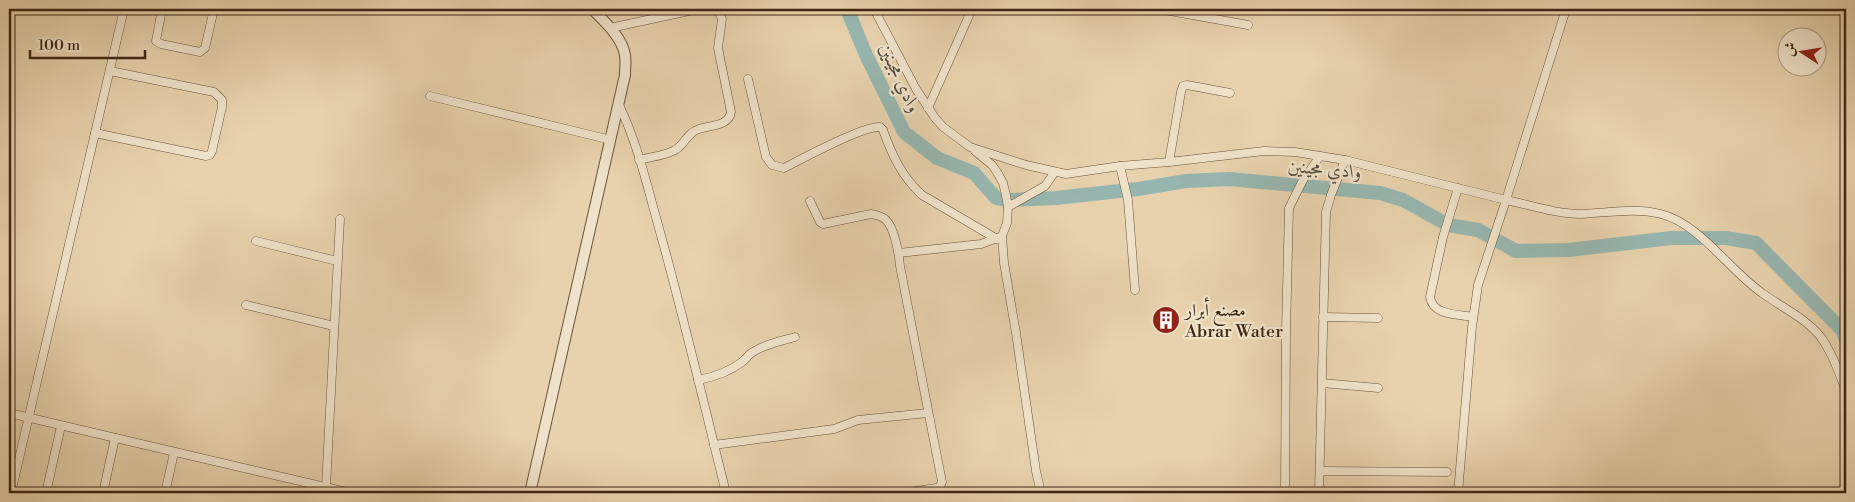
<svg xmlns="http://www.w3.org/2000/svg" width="1855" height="502" viewBox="0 0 1855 502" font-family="'Libre Bodoni',Amiri,serif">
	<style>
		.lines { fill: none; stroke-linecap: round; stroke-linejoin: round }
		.river { stroke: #97b6af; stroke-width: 14 }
		.minor-casing { stroke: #69523a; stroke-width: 9 }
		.tertiary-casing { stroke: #69523a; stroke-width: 12 }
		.minor { stroke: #efe2ca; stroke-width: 8 }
		.tertiary { stroke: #efe2ca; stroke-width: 10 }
		.labels { text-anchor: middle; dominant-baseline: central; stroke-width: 4.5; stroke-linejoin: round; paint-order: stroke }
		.poi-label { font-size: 18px; fill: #3f2713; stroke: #efe2ca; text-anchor: start }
		.water-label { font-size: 19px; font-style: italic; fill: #554b3a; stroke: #efe2ca }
	</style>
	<rect width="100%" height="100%" fill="#e7d2ad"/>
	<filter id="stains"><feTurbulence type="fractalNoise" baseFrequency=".004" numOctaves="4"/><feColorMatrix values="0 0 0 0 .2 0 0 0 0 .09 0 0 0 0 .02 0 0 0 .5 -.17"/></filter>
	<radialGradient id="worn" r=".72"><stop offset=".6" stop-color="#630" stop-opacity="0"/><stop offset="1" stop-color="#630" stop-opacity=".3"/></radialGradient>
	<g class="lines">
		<polyline class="river" points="847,9 866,55 904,132 937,158 974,173 996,198 1011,200 1056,198 1138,189 1186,181 1229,179 1380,193 1403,200 1448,225 1478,230 1516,251 1569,250 1671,238 1726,238 1756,243 1843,331 1846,340"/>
		<g class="minor-casing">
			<g id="minor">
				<polyline points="162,9 156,41 161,44 200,52 205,48 214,9"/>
				<polyline points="874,9 916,89 935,118 943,127 970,147 1026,165 1066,174 1120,166 1169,162 1264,151 1295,152 1345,160 1506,200 1566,9"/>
				<polyline points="1159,9 1248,25"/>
				<polyline points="610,28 698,9"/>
				<path d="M 748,79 L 766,157 L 772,165 L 784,168 C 801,159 865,125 880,127 L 883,130 C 892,155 902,177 922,195 L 997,239"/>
				<polyline points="430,96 611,140"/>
				<path d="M 619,105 C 639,146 649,194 662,239 C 685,323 705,408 726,493"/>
				<polyline points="928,108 972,9"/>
				<polyline points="95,133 206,156 210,155 212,151 222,107 222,100 214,92 110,71"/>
				<polyline points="975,151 992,165 997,172 1003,183 1006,195 1008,207 1007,223 1002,236 1004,263 1016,333 1036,471 1041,493"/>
				<path d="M 639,160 C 650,157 663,156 673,151 C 684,147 686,133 699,129 C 711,125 729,126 731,112 L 718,48 L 722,19 L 717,9"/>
				<polyline points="1169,162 1181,92 1183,86 1187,85 1230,93"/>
				<polyline points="1120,166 1128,200 1135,290"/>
				<path d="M 1458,188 L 1443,237 L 1430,297 C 1433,316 1458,314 1473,317"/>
				<path d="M 810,201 L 820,222 L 823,224 L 871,214 C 876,215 882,216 886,220 C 895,229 899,255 900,266 L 942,482 L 940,486 L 937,488 L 901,493"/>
				<polyline points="1008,207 1045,186 1054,173"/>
				<polyline points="256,241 337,261"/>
				<polyline points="899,253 981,244 1000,237"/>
				<polyline points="246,305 334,326"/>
				<polyline points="1323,317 1378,318"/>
				<path d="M 698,380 C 714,377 729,372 742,362 C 746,359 749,354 753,352 C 765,344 781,341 795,337"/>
				<polyline points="1322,383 1378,388"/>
				<polyline points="9,413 351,493"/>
				<polyline points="714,445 834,429 858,420 928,413"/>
				<polyline points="1320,471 1447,472"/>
				<polyline points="326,487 340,219"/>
				<polyline points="11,493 124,9"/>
				<polyline points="46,493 61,426"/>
				<polyline points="103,493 115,438"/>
				<polyline points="165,493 174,453"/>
				<polyline points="1285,493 1286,331 1289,208 1303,180 1320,156"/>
				<polyline points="1319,493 1326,212 1331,195 1345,160"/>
				<path d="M 1458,493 L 1472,327 L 1478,285 L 1506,200 C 1530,205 1556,214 1581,214 C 1608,213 1634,207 1661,214 C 1700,224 1729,270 1762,293 C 1781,307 1804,317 1820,336 C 1832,352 1839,373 1846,391"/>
			</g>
		</g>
		<g class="tertiary-casing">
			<path id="tertiary" d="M 530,493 L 625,75 C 625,68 626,61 625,55 C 622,37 604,21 592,9"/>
		</g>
		<use href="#minor" class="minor"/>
		<use href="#tertiary" class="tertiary"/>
	</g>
	<defs>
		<g id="building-disc" transform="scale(1.4375)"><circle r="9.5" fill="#8f2418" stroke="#efe2ca"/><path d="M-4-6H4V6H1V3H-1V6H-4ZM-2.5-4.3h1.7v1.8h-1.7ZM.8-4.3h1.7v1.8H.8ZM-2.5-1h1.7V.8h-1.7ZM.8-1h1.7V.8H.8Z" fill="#fff"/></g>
	</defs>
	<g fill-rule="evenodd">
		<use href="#building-disc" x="1166" y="320"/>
	</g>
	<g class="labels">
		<g class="poi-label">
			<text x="1185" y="310">مصنع أبرار<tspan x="1185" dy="21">Abrar Water</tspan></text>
		</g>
		<g class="water-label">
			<text transform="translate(900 78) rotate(65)">وادي مجينين</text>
			<text transform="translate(1325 169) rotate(5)">وادي مجينين</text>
		</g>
	</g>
	<rect width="1855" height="502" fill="none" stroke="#e7d2ad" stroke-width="30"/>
	<rect x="10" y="10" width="1835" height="482" fill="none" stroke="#3f2713" stroke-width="2.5"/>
	<rect x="15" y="15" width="1825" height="472" fill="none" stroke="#3f2713"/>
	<g transform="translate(1802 52) rotate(282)"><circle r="24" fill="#efe2ca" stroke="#a99781"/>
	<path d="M0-4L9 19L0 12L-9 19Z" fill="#8f2418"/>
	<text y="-8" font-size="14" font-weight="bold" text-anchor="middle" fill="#3f2713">ش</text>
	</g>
	<path d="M30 50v8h115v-8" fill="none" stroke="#3f2713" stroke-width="2.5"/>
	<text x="38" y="50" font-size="15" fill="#3f2713" stroke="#efe2ca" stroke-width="4" paint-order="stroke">100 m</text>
	<rect width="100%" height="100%" filter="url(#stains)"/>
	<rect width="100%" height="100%" fill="url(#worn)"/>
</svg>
